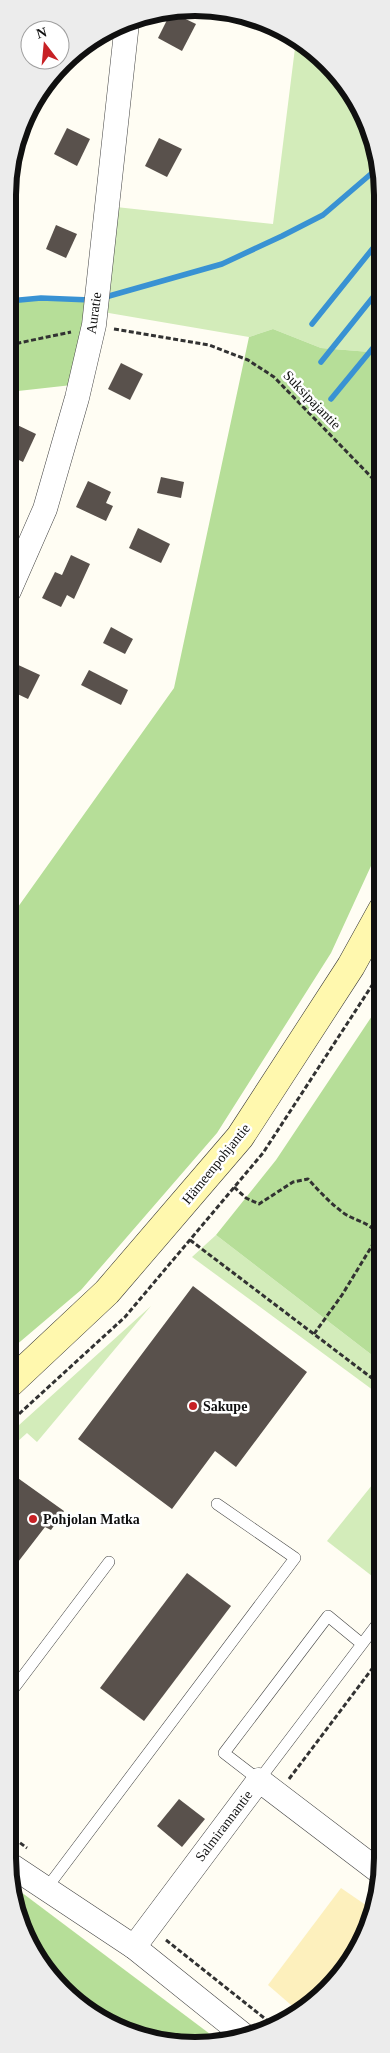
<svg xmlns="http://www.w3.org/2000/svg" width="390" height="2053" viewBox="0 0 390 2053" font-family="'Times New Roman',serif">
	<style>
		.green { fill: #d3ecba }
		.forest { fill: #b6de98 }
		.sand { fill: #fdf0bd }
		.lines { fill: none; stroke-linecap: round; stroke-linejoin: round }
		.stream { stroke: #3992d3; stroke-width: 5.5 }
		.building { fill: #59514c }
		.lane-casing { stroke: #434343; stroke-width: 12 }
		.street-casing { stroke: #434343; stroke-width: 25 }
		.secondary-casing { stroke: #323232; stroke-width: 29 }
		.path { stroke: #323232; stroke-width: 3; stroke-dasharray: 5 2.5; stroke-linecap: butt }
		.lane { stroke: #fff; stroke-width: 11 }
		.street { stroke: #fff; stroke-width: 24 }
		.secondary { stroke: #fff8ae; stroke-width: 28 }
		.poi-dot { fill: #c72125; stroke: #fff; stroke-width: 2 }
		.labels { text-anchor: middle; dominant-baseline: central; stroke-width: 5; stroke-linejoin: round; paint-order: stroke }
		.street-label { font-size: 14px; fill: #101010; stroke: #fff }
		.poi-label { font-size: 14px; font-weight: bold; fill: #101010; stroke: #fff; text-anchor: start }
		.rim { fill: none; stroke: #101010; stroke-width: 6 }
	</style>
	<rect width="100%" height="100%" fill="#fffdf3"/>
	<g class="green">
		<polygon points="296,40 328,63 368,123 382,182 382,353 321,348 273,329 249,337 103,312 116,207 273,224"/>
		<polygon points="216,1235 381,1362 381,1396 192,1257"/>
		<polygon points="151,1306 37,1442 27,1433 8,1450 8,1435"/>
		<polygon points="381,1474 381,1583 327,1541"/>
	</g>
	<g class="forest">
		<polygon points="41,298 85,299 81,384 9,392 9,301"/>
		<polygon points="273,329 321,348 382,353 382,842 331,953 217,1133 81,1290 8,1352 8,921 174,688 249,337"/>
		<polygon points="382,1001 381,1362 216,1235 276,1160"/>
		<polygon points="13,1886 218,2040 183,2045 112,2026 62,1990 22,1929"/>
	</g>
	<polygon class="sand" points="341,1888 373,1910 363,1941 318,1999 298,2011 268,1985"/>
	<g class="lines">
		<g class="stream">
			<polyline points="102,298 222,264 282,236 323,215 379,167"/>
			<polyline points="9,301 41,298 90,300"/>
			<polyline points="312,324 382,237"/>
			<polyline points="321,362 382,286"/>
			<polyline points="331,399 382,337"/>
			<polyline points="376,407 382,395"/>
		</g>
	</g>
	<g class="building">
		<polygon points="171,12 196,24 182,51 158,38"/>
		<polygon points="67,128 90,139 77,166 54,154"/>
		<polygon points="159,138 182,149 167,177 145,166"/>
		<polygon points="56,225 77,234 66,258 46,249"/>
		<polygon points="121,363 143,374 130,400 108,389"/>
		<polygon points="9,421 36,434 23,462 9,455"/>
		<polygon points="161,477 184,482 181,498 157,493"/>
		<polygon points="88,481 111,492 106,503 113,506 106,521 76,507"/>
		<polygon points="138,528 170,544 161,563 129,548"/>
		<polygon points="71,555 90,564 74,599 67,595 61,607 42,598 55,572 62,575"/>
		<polygon points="111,627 133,639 125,654 103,643"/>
		<polygon points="14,663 40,675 28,699 9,690 9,675"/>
		<polygon points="89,670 128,690 121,705 81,685"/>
		<polygon points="193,1286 307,1372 236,1467 215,1451 172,1509 78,1439"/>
		<polygon points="8,1471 64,1511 51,1530 45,1527 8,1575"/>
		<polygon points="187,1573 231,1606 144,1721 100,1688"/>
		<polygon points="179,1799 205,1819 182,1847 157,1826"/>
	</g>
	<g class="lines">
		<g class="lane-casing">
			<g id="lane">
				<polyline points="362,1644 328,1616 224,1753 259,1780 381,1619"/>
				<polyline points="8,1693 14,1688 109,1562"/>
				<polyline points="46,1889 295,1558 217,1504"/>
			</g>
		</g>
		<g class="street-casing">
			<g id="street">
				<polyline points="9,591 45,509 77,398 94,325 127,23"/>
				<polyline points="9,1864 134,1947 246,2037"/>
				<polyline points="134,1947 259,1780 381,1873"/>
			</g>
		</g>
		<g class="secondary-casing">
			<polyline id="secondary" points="8,1385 107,1292 240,1137 351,966 382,910"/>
		</g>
		<g class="path">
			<polyline points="114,329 209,345 248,360 274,377 382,488"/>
			<polyline points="9,345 71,332"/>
			<path d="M 234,1187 L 246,1198 L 259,1204 L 293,1182 L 308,1179 C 319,1191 331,1204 345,1214 C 360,1223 368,1221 381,1237"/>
			<polyline points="190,1240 381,1385"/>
			<polyline points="314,1334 342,1295 381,1231"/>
			<polyline points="8,1424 125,1317 263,1153 382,970"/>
			<polyline points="289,1779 381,1657"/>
			<polyline points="8,1834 27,1848"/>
			<polyline points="166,1940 273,2025"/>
		</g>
		<use href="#lane" class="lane"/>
		<use href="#street" class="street"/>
		<use href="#secondary" class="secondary"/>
	</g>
	<g class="poi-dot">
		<circle cx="193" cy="1406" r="5"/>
		<circle cx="33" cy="1519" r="5"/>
	</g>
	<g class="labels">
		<g class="street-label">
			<text transform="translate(94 313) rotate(-82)">Auratie</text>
			<text transform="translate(312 400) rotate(46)">Suksipajantie</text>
			<text transform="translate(216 1164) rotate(-51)">Hämeenpohjantie</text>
			<text transform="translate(224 1826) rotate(-53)">Salmirannantie</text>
		</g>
		<g class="poi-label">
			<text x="203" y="1406">Sakupe</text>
			<text x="43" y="1519">Pohjolan Matka</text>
		</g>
	</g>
	<path d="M0 0H390V2053H0ZM195 16H195A179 179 0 0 1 374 195V1858A179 179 0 0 1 195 2037H195A179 179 0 0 1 16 1858V195A179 179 0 0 1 195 16Z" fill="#ececec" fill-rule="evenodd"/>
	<path class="rim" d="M195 16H195A179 179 0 0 1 374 195V1858A179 179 0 0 1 195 2037H195A179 179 0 0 1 16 1858V195A179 179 0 0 1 195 16Z"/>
	<g transform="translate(45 45) rotate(344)"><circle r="24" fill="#ffffff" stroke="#9f9f9f"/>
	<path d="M0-4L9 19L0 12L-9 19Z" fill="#c72125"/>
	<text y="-8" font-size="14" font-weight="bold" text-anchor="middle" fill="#101010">N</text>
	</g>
</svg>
